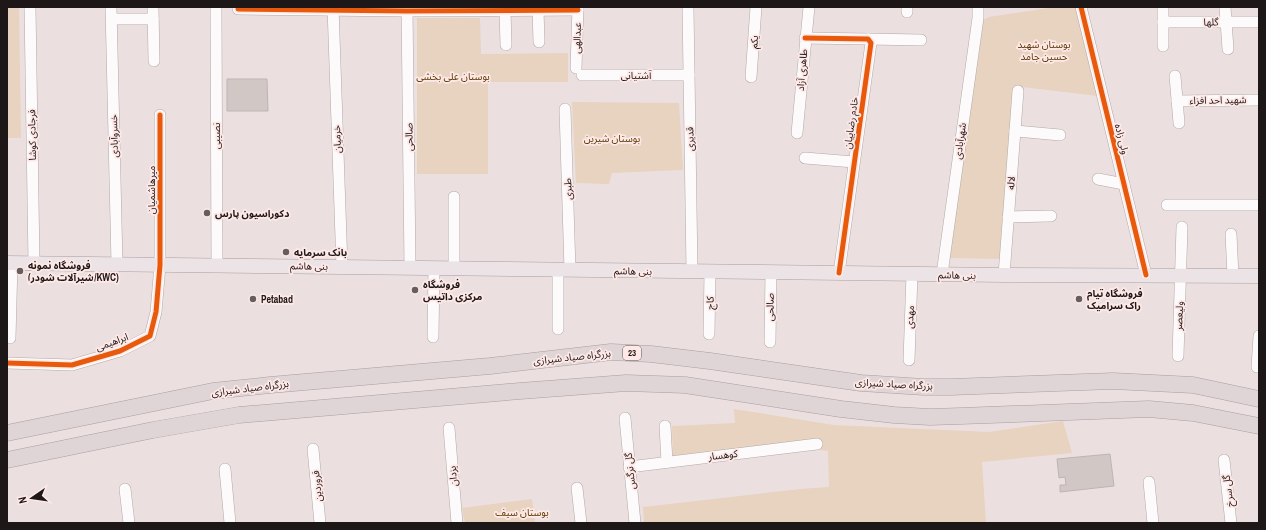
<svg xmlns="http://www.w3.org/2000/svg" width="1266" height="530" viewBox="0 0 1266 530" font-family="'Archivo Narrow','Noto Sans Arabic',sans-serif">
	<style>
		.green { fill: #e8d2c0 }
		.building { fill: #d1c8c6; stroke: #bdb5b4 }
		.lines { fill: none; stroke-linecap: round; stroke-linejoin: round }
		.minor-casing { stroke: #b1a9a8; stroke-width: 12 }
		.major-casing { stroke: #ac9d9f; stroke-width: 15 }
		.highway-casing { stroke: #ac9d9f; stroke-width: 17 }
		.minor { stroke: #fcfafa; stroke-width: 11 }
		.major { stroke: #ebe3e5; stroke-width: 14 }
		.highway { stroke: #dfd5d7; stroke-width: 16 }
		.cycleway-casing { stroke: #fee9e7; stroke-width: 8 }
		.cycleway { stroke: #e8590c; stroke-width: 5 }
		.poi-dot { fill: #665d5d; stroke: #fee9e7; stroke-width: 1.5 }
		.labels { text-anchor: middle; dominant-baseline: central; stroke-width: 3.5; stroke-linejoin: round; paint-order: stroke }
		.shield { fill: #fee9e7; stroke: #615655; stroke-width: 1 }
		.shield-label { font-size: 9px; font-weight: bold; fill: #1e1717 }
		.street-label { font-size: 10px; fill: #1e1717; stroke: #fee9e7 }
		.park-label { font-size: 10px; fill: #5a3602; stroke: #fee9e7 }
		.poi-label { font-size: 10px; font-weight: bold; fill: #1e1717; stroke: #fee9e7; text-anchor: start }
	</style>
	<rect width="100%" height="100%" fill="#ebe0df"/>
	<g class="green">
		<polygon points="7,7 19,7 21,138 7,138"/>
		<polygon points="1055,7 1076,7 1098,96 1014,86 1001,259 949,258 983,20 989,17"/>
		<polygon points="417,18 480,18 481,54 568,53 568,82 488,82 488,174 417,174"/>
		<polygon points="572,102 679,103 683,170 612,173 609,184 576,183"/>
		<polygon points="734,409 834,425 989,432 1063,421 1072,453 982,462 986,523 644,523 643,507 800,489 829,487 828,451 778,444 673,458 672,426 735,423"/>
		<polygon points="532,499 535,523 465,523 462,508"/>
	</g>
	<g class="building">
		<polygon points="227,79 267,79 268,111 227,111"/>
		<polygon points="1110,454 1114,486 1060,492 1060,485 1066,485 1065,477 1059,478 1057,459"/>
	</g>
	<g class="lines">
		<g class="minor-casing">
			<g id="minor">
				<polyline points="30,7 34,263"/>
				<polyline points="111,7 117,264"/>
				<polyline points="153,7 154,61"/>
				<polyline points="216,7 217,265"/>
				<polyline points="333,7 342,267"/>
				<polyline points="407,7 410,268"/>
				<polyline points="688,7 692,271"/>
				<polyline points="1081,7 1146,275"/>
				<polyline points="1163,7 1163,46"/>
				<polyline points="1225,7 1228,49"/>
				<polyline points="238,9 407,11 578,10"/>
				<polyline points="538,10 539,42"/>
				<polyline points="505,11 506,45"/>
				<polyline points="907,12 907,7"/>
				<polyline points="112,19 153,19"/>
				<polyline points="1163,22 1259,22"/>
				<polyline points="805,38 868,39 871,43 839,273"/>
				<polyline points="868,39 921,40"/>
				<polyline points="576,68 578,7"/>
				<polyline points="582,75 689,75"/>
				<polyline points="1175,76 1179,123"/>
				<polyline points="751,77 756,7"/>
				<polyline points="1177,101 1259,100"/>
				<polyline points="565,109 570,270"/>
				<polyline points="1015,131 1060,135"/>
				<polyline points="797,133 809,7"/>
				<polyline points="805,158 854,162"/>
				<polyline points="1098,179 1124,184"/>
				<polyline points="454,197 454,268"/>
				<polyline points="1167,205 1259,205"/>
				<polyline points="1008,217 1051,216"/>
				<polyline points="1231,234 1233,276"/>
				<polyline points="942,274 978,18 978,7"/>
				<polyline points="1004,275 1018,91"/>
				<polyline points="558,329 558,270"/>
				<polyline points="709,334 710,271"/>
				<polyline points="433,337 434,268"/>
				<polyline points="10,338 12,263"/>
				<polyline points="770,342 771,272"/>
				<polyline points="1178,356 1182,227"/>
				<polyline points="909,360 912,274"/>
				<polyline points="7,363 72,365 120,351 150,336 156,312 160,265 160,115"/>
				<polyline points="1257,367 1259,336"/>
				<polyline points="625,418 635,523"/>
				<polyline points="665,426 667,462"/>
				<polyline points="449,428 457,523"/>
				<polyline points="313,449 320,523"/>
				<polyline points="1224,460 1231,523"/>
				<polyline points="629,467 817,444"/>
				<polyline points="225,469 230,523"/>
				<polyline points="1149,482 1153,523"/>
				<polyline points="577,488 581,523"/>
				<polyline points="125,489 129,523"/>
			</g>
		</g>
		<g class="major-casing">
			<polyline id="major" points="7,263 1004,275 1259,276"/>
		</g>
		<g class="highway-casing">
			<g id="highway">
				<polyline points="7,433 213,391 270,385 490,366 611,352 651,354 710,361 861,383 924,387 951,387 1113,381 1193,385 1259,399"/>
				<polyline points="7,460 153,430 239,415 520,391 626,383 685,385 841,409 894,415 930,417 961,416 1149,409 1193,413 1259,426"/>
			</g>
		</g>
		<use href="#minor" class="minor"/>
		<use href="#major" class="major"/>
		<use href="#highway" class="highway"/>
		<g class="cycleway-casing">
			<g id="cycleway">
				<polyline points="1081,7 1146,275"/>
				<polyline points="238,9 407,11 578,10"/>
				<polyline points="805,38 868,39 871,43 839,273"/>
				<polyline points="7,363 72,365 120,351 150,336 156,312 160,265 160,115"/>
			</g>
		</g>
		<use href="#cycleway" class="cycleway"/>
	</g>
	<g class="poi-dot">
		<circle cx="207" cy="213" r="4"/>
		<circle cx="286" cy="252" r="4"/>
		<circle cx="20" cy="271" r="4"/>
		<circle cx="415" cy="290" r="4"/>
		<circle cx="253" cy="299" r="4"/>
		<circle cx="1079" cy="299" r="4"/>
	</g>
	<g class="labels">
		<rect class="shield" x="623" y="346" width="18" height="14" rx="3"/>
		<g class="shield-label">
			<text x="632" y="353">23</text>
		</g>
		<g class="street-label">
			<text transform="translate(1211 22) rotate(-1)">گلها</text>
			<text transform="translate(577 38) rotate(-88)">عبدالهی</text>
			<text transform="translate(754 42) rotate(-85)">یکم</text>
			<text transform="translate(802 70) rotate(-85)">طاهری آزاد</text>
			<text x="636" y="75">آشتیانی</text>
			<text transform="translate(1218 100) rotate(-1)">شهید احد افزاء</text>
			<text transform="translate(851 123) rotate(-82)">خادم رضاییان</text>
			<text transform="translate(32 135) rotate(-91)">فرجادی کوشا</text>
			<text transform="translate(114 136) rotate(-91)">خسروآبادی</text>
			<text transform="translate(216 136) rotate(-90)">نصیبی</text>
			<text transform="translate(409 137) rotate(-91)">صالحی</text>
			<text transform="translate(337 139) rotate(-92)">خرمیان</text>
			<text transform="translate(690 139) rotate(-91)">قدیری</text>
			<text transform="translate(1122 139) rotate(76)">ولی زاده</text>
			<text transform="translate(960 141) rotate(-82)">شهرآبادی</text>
			<text transform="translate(1011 183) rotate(-85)">لاله</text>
			<text transform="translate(568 189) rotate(-92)">طبری</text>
			<text transform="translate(151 190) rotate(-90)">میرهاشمیان</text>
			<text transform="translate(309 266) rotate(1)">بنی هاشم</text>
			<text transform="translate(633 271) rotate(1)">بنی هاشم</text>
			<text transform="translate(957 275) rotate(1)">بنی هاشم</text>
			<text transform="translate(710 303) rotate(-89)">کاج</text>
			<text transform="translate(770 307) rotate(-89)">صالحی</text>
			<text transform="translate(1179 316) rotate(-88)">ولیعصر</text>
			<text transform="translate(910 317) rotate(-88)">مهدی</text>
			<text transform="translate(112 342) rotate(-20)">ابراهیمی</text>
			<text transform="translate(572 357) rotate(-6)">بزرگراه صیاد شیرازی</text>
			<text transform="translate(894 384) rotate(3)">بزرگراه صیاد شیرازی</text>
			<text transform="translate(250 388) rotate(-7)">بزرگراه صیاد شیرازی</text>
			<text transform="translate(723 455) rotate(-7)">کوهسار</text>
			<text transform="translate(630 471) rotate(-96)">گل نرگس</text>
			<text transform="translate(453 476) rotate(-95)">یزدان</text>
			<text transform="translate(317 486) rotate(-96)">فروردین</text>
			<text transform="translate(1228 491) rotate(-97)">گل سرخ</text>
		</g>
		<g class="park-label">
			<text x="1044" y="44">بوستان شهید<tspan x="1044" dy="12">حسین جامد</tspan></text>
			<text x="453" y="76">بوستان علی بخشی</text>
			<text x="612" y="138">بوستان شیرین</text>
			<text x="522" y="512">بوستان سیف</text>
		</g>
		<g class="poi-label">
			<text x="215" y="213">دکوراسیون پارس</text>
			<text x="294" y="252">بانک سرمایه</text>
			<text x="28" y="265">فروشگاه نمونه<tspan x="28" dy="12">(شیرآلات شودر/KWC)</tspan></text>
			<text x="423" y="284">فروشگاه<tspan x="423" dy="12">مرکزی داتیس</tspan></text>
			<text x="1087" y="293">فروشگاه تیام<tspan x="1087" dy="12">راک سرامیک</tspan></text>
			<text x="261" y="299">Petabad</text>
		</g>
	</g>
	<rect width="1266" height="530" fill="none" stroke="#1e1717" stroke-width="16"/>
	<g transform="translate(32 498) rotate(257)" stroke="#fee9e7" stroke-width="3" paint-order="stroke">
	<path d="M0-3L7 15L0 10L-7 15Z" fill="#1e1717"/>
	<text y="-6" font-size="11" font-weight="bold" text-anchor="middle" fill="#1e1717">N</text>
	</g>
</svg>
